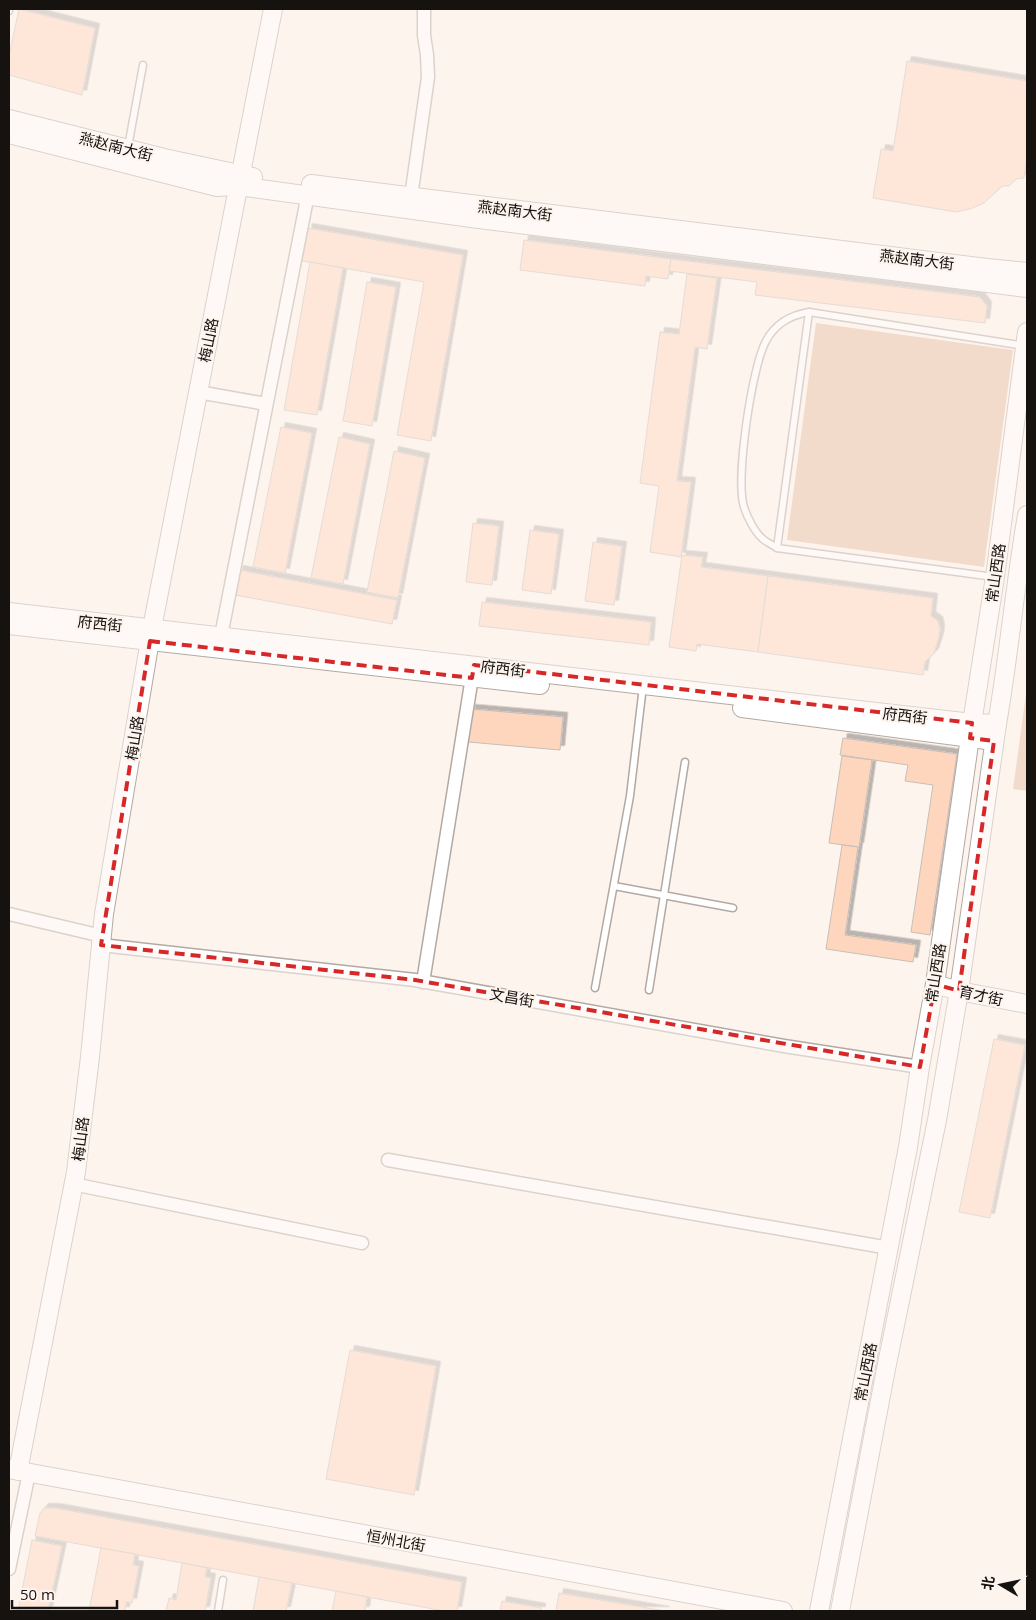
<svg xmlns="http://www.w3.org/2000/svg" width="1036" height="1620" viewBox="0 0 1036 1620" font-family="'Open Sans','Noto Sans SC',sans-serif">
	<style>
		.green { fill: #e7bca2 }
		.building { fill: #fed6be; stroke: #c8beb8; filter: url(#shadow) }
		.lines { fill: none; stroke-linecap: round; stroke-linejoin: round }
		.lane-casing { stroke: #b3a9a3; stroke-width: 9 }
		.street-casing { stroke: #b3a9a3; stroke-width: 15 }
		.secondary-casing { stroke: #b3a9a3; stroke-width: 20 }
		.lane { stroke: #fff; stroke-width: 6 }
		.street { stroke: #fff; stroke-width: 12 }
		.secondary { stroke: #fff; stroke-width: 18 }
		.marked { fill: none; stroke: #d62828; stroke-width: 4; stroke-dasharray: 10 6; stroke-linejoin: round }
		.labels { text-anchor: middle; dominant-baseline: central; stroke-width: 4.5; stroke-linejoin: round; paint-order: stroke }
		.street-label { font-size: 15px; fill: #161210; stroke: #fef4ee }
	</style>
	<defs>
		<filter id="shadow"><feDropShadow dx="4.5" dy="-4.5" stdDeviation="0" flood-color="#0004"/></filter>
	</defs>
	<rect width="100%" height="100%" fill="#fef4ee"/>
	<g class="green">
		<polygon points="816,323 1013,350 984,567 787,540"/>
		<polygon points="1027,686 1027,791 1013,789"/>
	</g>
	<g class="building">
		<polygon points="19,9 95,28 82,95 9,75 9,56"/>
		<polygon points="907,61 1027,81 1027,157 1024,178 1016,179 1009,186 1002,186 984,203 970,209 956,212 873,198 881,149 893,151"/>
		<polygon points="308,228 463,255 431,441 397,435 424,282 302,261"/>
		<polygon points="524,240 671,259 668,279 646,276 645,286 520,270"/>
		<polygon points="671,259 980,297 987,306 985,323 755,295 757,282 669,271"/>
		<polygon points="310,262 343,268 317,415 284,410"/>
		<polygon points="687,274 717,278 707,349 695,347 677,481 691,482 681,557 650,552 659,486 640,483 660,332 679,334"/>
		<polygon points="367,282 396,287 372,426 343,421"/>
		<polygon points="281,427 312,433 285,573 253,567"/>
		<polygon points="339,437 370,444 343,584 311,578"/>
		<polygon points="394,451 425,458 398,598 367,592"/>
		<polygon points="473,523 499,526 492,585 466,582"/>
		<polygon points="530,530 559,534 551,594 522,590"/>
		<polygon points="593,542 622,546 614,605 585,601"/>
		<polygon points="682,555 703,557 701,567 768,576 758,652 697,644 696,651 669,647"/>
		<polygon points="239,570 397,600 392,624 235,595"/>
		<polygon points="768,576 933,598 931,616 938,621 940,629 939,637 934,653 925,662 923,675 758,652"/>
		<polygon points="482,602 651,622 649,645 479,626"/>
		<polygon points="471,709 563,717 560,750 468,742"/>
		<polygon points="843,738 957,754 930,935 911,932 933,785 905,781 908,765 840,755"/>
		<polygon points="842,756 872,760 859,847 829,843"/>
		<polygon points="842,845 858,847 845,935 916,945 913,962 826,949"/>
		<polygon points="994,1039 1025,1045 990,1218 959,1212"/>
		<polygon points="350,1350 436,1366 414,1495 326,1479"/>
		<polygon points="44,1508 55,1508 462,1582 457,1611 444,1611 35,1536 40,1513"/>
		<polygon points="32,1540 62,1546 48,1611 18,1611"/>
		<polygon points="101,1548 135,1554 133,1565 139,1566 132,1603 126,1602 125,1611 89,1611"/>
		<polygon points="182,1563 207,1568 205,1577 211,1578 205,1611 166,1611 169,1598 176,1600"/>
		<polygon points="259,1577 292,1583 286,1611 253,1611"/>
		<polygon points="336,1591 367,1597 365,1611 332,1611"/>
		<polygon points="559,1593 665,1611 556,1611"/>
		<polygon points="502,1601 541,1608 541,1611 500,1611"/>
	</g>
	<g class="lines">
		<g class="lane-casing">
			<g id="lane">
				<polyline points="9,11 9,9"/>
				<polyline points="128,147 143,65"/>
				<path d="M 777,548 C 773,545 768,543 764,540 C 755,533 747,517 744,507 C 735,480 752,366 766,341 C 775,324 791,315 809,312"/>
				<polyline points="994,577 777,548 809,312 1025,346"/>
				<polyline points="614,886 733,908"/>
				<polyline points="595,988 630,796 643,686"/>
				<polyline points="649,990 685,762"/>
				<polyline points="218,1611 223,1580"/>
			</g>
		</g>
		<g class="street-casing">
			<g id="street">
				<polyline points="411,197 428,77 427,55 424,35 424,9"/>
				<polyline points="198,392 266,404"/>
				<polyline points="221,636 309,189"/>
				<polyline points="9,914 102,936"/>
				<polyline points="101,945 415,980 784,1046 920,1067"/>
				<polyline points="423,982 473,671"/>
				<polyline points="388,1160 889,1248"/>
				<polyline points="73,1184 362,1243"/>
				<polyline points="9,1569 29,1473"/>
			</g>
		</g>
		<g class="secondary-casing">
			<g id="secondary">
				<polyline points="9,119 164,158 253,177"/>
				<polyline points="9,134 217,187 238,186 479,219 1027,288"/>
				<polyline points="311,184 987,268 1027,272"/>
				<polyline points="9,612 972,723 997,724"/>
				<polyline points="9,625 540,685"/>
				<polyline points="742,708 994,741"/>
				<polyline points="935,984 959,991 1027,1004"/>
				<polyline points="9,1469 783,1611"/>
				<polyline points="18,1471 76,1172 90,1057 104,914 152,628 273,9"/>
				<polyline points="819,1611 908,1147 920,1067 935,984 972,723 995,577 1027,332"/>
				<path d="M 840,1611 L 886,1369 L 937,1120 L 959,991 L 997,724 C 1009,655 1015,584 1027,515"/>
			</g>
		</g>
		<use href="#lane" class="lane"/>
		<use href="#street" class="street"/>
		<use href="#secondary" class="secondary"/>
	</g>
	<path d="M0 0H1036V1620H0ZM 150,641 L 472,678 L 474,665 L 972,723 L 970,738 L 994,741 L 959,991 L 935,984 L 920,1067 L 415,980 L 101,945 Z" fill="#fef4ee" fill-opacity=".55" fill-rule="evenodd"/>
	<path class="marked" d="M 150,641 L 472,678 L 474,665 L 972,723 L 970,738 L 994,741 L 959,991 L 935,984 L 920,1067 L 415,980 L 101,945 Z"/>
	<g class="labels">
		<g class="street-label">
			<text transform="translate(116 146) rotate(14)">燕赵南大街</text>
			<text transform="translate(515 210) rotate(7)">燕赵南大街</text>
			<text transform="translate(917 259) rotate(7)">燕赵南大街</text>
			<text transform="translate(208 340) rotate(-79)">梅山路</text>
			<text transform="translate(995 573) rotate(-82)">常山西路</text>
			<text transform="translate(100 623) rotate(6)">府西街</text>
			<text transform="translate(503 668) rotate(7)">府西街</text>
			<text transform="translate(905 715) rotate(7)">府西街</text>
			<text transform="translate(134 738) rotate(-81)">梅山路</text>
			<text transform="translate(935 973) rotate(-81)">常山西路</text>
			<text transform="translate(981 995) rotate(12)">育才街</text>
			<text transform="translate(512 997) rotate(10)">文昌街</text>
			<text transform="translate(80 1139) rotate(-83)">梅山路</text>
			<text transform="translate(865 1372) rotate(-79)">常山西路</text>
			<text transform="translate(396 1540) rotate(10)">恒州北街</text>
		</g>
	</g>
	<rect width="1036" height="1620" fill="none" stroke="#161210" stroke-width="20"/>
	<g transform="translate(1001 1585) rotate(279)" stroke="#fef4ee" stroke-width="4" paint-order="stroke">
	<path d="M0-4L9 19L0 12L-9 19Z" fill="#161210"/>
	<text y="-8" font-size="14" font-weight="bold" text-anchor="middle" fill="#161210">北</text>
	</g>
	<path d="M12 1600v8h105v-8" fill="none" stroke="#161210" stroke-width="2.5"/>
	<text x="20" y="1600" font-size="15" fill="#161210" stroke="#fef4ee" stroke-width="4" paint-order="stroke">50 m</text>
</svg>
